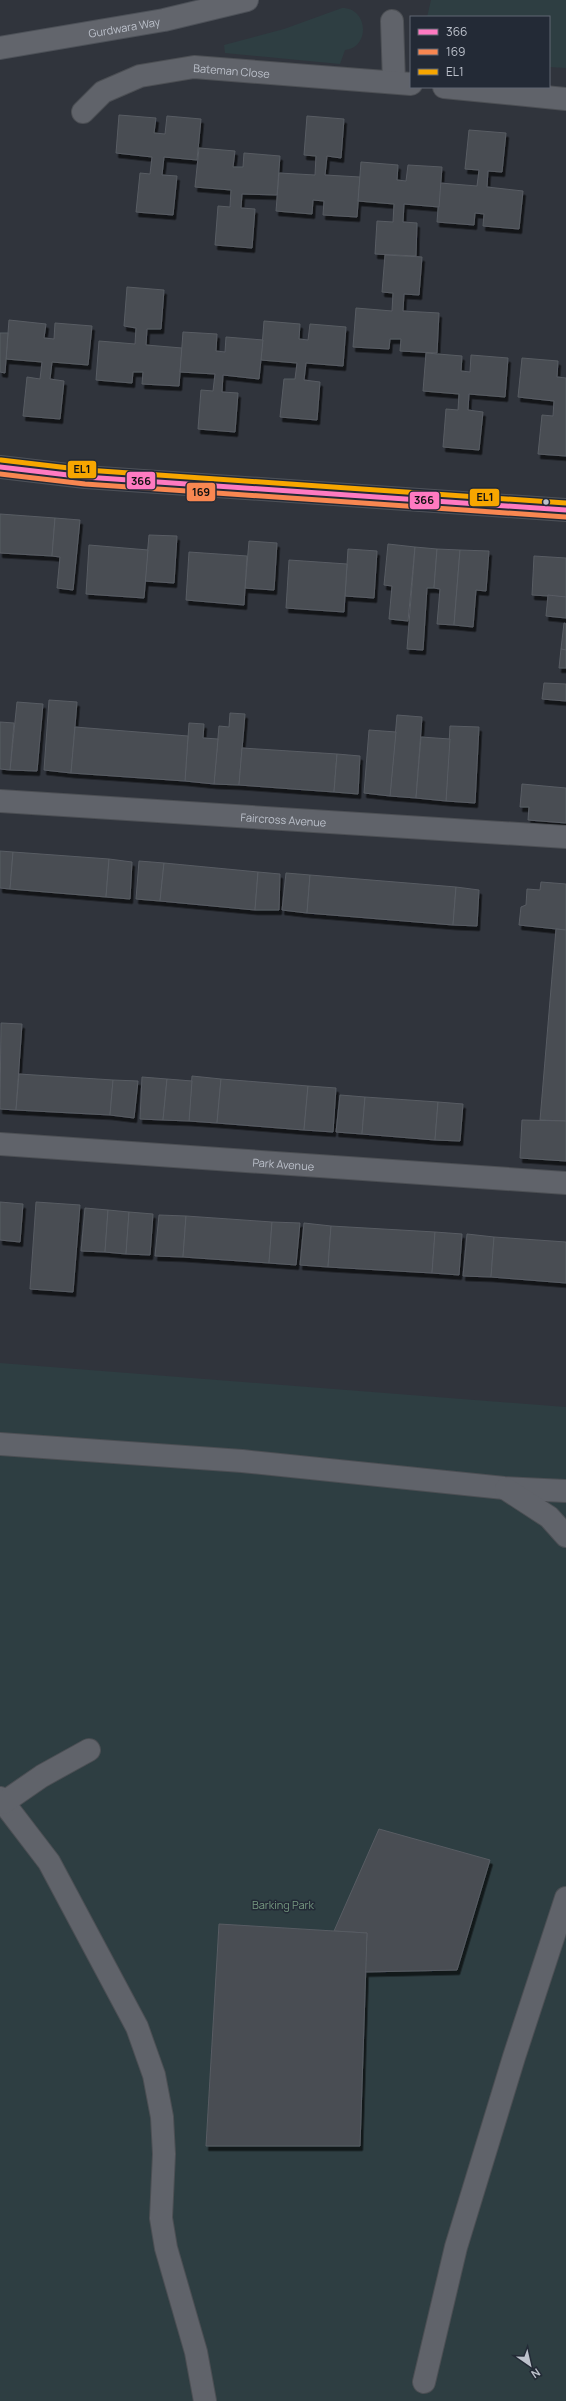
<svg xmlns="http://www.w3.org/2000/svg" width="566" height="2401" viewBox="0 0 566 2401" font-family="Manrope,sans-serif">
	<style>
		.green { fill: #2e3e42 }
		.building { fill: #494d53; stroke: #585c63; filter: url(#shadow) }
		.lines { fill: none; stroke-linecap: round; stroke-linejoin: round }
		.minor-casing { stroke: #4c4f54; stroke-width: 24 }
		.major-casing { stroke: #4d5158; stroke-width: 24 }
		.minor { stroke: #60636a; stroke-width: 22 }
		.major { stroke: #62656c; stroke-width: 22 }
		.bus-1-casing { stroke: #232a36; stroke-width: 8 }
		.bus-2-casing { stroke: #232a36; stroke-width: 8 }
		.bus-3-casing { stroke: #232a36; stroke-width: 8 }
		.bus-1 { stroke: #fe7ac1; stroke-width: 5 }
		.bus-2 { stroke: #f88751; stroke-width: 5 }
		.bus-3 { stroke: #f7a600; stroke-width: 5 }
		.bus-dot { fill: #bcc1cb; stroke: #232a36; stroke-width: 1.5 }
		.labels { text-anchor: middle; dominant-baseline: central; stroke-width: 3; stroke-linejoin: round; paint-order: stroke }
		.street-label { font-size: 11px; fill: #bcc1cb; stroke: #232a36 }
		.park-label { font-size: 11px; fill: #769980; stroke: #232a36 }
		.line-badge { stroke: #232a36; stroke-width: 1.5 }
		.pale-badge-label { font-size: 11px; text-anchor: middle; font-weight: bold; fill: #111 }
	</style>
	<defs>
		<filter id="shadow"><feDropShadow dx="2.5" dy="4.5" stdDeviation="0" flood-color="#0009"/></filter>
	</defs>
	<rect width="100%" height="100%" fill="#30343c"/>
	<g class="green">
		<polygon points="431,0 566,0 566,68 549,67 549,17 427,17"/>
		<path d="M 342,8 C 369,8 370,48 345,50 L 340,64 L 225,53 L 224,45 L 284,29 Z"/>
		<polygon points="0,1363 566,1407 566,2401 0,2401"/>
	</g>
	<g class="building">
		<polygon points="119,115 156,118 154,133 165,134 167,116 201,119 197,160 164,157 162,175 177,176 173,215 136,212 140,173 150,174 152,157 116,153"/>
		<polygon points="307,116 344,119 341,158 327,156 325,175 360,177 357,217 323,215 324,201 313,200 312,214 276,211 279,173 315,175 316,156 304,155"/>
		<polygon points="469,130 506,133 502,172 488,171 487,187 523,191 519,229 483,226 484,214 475,213 474,225 437,222 440,183 477,186 479,170 465,169"/>
		<polygon points="199,148 235,151 233,167 243,167 244,153 280,156 277,195 242,194 241,208 255,209 252,248 215,245 218,206 230,207 231,190 195,187"/>
		<polygon points="361,162 398,165 397,180 406,181 408,165 442,167 439,207 404,204 403,222 417,223 416,256 375,254 377,221 393,222 394,204 358,201"/>
		<polygon points="385,255 422,257 419,295 404,294 403,311 439,313 437,353 400,351 401,339 390,339 389,349 353,347 356,308 392,311 393,293 382,292"/>
		<polygon points="127,287 164,290 161,329 147,329 146,345 182,348 179,386 142,384 143,372 133,372 132,383 96,380 99,341 135,344 136,328 124,326"/>
		<polygon points="9,320 46,324 44,338 54,339 55,323 92,326 88,365 52,362 50,379 64,381 60,419 23,416 27,377 40,379 42,362 6,359"/>
		<polygon points="264,321 300,324 299,339 308,340 310,324 346,327 343,366 306,363 304,380 320,382 317,420 280,417 284,379 295,379 297,363 261,360"/>
		<polygon points="183,332 217,334 216,351 225,352 226,337 263,340 259,379 223,375 222,392 238,393 235,432 198,429 201,390 213,391 215,374 180,372"/>
		<polygon points="0,333 8,333 5,373 0,372"/>
		<polygon points="426,353 462,356 461,371 470,372 471,355 508,358 505,397 469,394 468,410 483,412 479,450 443,447 446,409 458,410 459,394 423,391"/>
		<polygon points="522,358 558,361 557,377 566,378 566,456 538,454 542,415 553,416 554,401 518,397"/>
		<polygon points="0,514 55,518 52,556 0,553"/>
		<polygon points="55,518 80,520 73,590 57,588 60,557 52,556"/>
		<polygon points="149,535 177,536 174,583 145,581"/>
		<polygon points="249,541 277,543 274,590 245,588"/>
		<polygon points="388,544 415,547 408,621 389,619 392,586 384,585"/>
		<polygon points="89,545 148,550 144,598 86,594"/>
		<polygon points="415,547 437,549 434,588 427,588 423,650 407,649"/>
		<polygon points="348,549 377,551 374,598 345,596"/>
		<polygon points="437,549 460,550 454,625 437,624 440,589 434,588"/>
		<polygon points="460,550 489,551 486,591 476,590 473,627 454,625"/>
		<polygon points="189,552 247,556 244,605 186,600"/>
		<polygon points="534,556 566,558 566,597 532,595"/>
		<polygon points="289,560 347,564 344,612 286,608"/>
		<polygon points="548,595 566,597 566,618 546,616"/>
		<polygon points="564,623 566,624 566,650 561,649"/>
		<polygon points="561,649 566,650 566,668 559,668"/>
		<polygon points="544,683 566,684 566,701 542,699"/>
		<polygon points="49,700 77,702 71,773 44,770"/>
		<polygon points="17,702 43,704 37,771 10,770"/>
		<polygon points="230,713 245,714 239,785 214,784 219,726 229,727"/>
		<polygon points="397,715 422,717 416,798 390,796"/>
		<polygon points="0,722 14,723 10,770 0,769"/>
		<polygon points="189,723 204,724 203,738 218,739 214,784 185,781"/>
		<polygon points="450,726 479,727 475,803 446,801"/>
		<polygon points="75,727 188,736 185,781 71,773"/>
		<polygon points="369,730 396,732 390,796 364,793"/>
		<polygon points="421,737 450,739 446,801 416,798"/>
		<polygon points="242,748 337,754 334,792 239,785"/>
		<polygon points="337,754 360,756 358,794 334,792"/>
		<polygon points="522,784 566,788 566,823 528,820 529,807 520,807"/>
		<polygon points="0,851 13,852 10,889 0,888"/>
		<polygon points="13,852 109,859 106,897 10,889"/>
		<polygon points="109,859 132,862 130,899 106,897"/>
		<polygon points="139,861 164,863 160,901 136,899"/>
		<polygon points="164,863 258,872 255,910 160,901"/>
		<polygon points="258,872 280,874 279,910 255,910"/>
		<polygon points="286,873 310,875 307,913 282,910"/>
		<polygon points="310,875 456,887 453,925 307,913"/>
		<polygon points="541,882 566,884 566,930 519,925 521,907 526,905 527,889 540,890"/>
		<polygon points="456,887 479,890 477,926 453,925"/>
		<polygon points="556,929 566,930 566,1121 540,1120"/>
		<polygon points="1,1023 22,1024 16,1110 0,1109"/>
		<polygon points="19,1074 113,1080 110,1115 16,1110"/>
		<polygon points="192,1076 221,1079 217,1123 189,1121"/>
		<polygon points="142,1077 167,1079 163,1120 140,1119"/>
		<polygon points="167,1079 192,1081 189,1121 163,1120"/>
		<polygon points="221,1079 308,1086 304,1130 217,1123"/>
		<polygon points="113,1080 138,1081 134,1118 110,1115"/>
		<polygon points="308,1086 336,1088 333,1132 304,1130"/>
		<polygon points="340,1095 365,1097 362,1134 336,1132"/>
		<polygon points="365,1097 438,1102 435,1140 362,1134"/>
		<polygon points="438,1102 463,1104 460,1141 435,1140"/>
		<polygon points="522,1120 566,1121 566,1161 520,1158"/>
		<polygon points="0,1202 23,1204 20,1242 0,1240"/>
		<polygon points="36,1202 80,1205 73,1292 30,1289"/>
		<polygon points="85,1208 108,1210 105,1252 81,1251"/>
		<polygon points="108,1210 129,1212 126,1254 105,1252"/>
		<polygon points="129,1212 153,1214 150,1255 126,1254"/>
		<polygon points="159,1215 186,1216 183,1257 155,1256"/>
		<polygon points="186,1216 272,1222 269,1263 183,1257"/>
		<polygon points="272,1222 300,1223 296,1265 269,1263"/>
		<polygon points="304,1223 331,1226 328,1267 300,1265"/>
		<polygon points="331,1226 435,1232 432,1273 328,1267"/>
		<polygon points="435,1232 462,1234 459,1275 432,1273"/>
		<polygon points="467,1234 494,1237 491,1277 463,1276"/>
		<polygon points="494,1237 566,1242 566,1283 491,1277"/>
		<polygon points="379,1829 490,1860 457,1970 365,1972 367,1933 334,1931"/>
		<polygon points="219,1924 367,1933 360,2146 206,2146"/>
	</g>
	<g class="lines">
		<g class="minor-casing">
			<g id="minor">
				<polyline points="392,21 394,82"/>
				<polyline points="444,87 566,99"/>
				<path id="s1" d="M 83,112 L 103,92 L 140,76 L 194,67 L 411,84"/>
				<path id="s2" d="M 0,801 L 566,837"/>
				<path id="s3" d="M 0,1144 L 566,1183"/>
				<polyline points="0,1444 242,1461 504,1488 566,1491"/>
				<polyline points="506,1489 549,1517 566,1536"/>
				<polyline points="0,1798 49,1862 137,2027 154,2075 162,2117 164,2154 161,2218 166,2248 196,2352 205,2401"/>
				<polyline points="3,1803 42,1776 89,1750"/>
				<polyline points="424,2382 456,2247 514,2057 566,1898"/>
			</g>
		</g>
		<g class="major-casing">
			<g id="major">
				<path id="s4" d="M 0,48 L 164,20 L 247,0"/>
				<polyline points="0,467 85,477 566,510"/>
			</g>
		</g>
		<use href="#minor" class="minor"/>
		<use href="#major" class="major"/>
		<g class="bus-1-casing">
			<polyline id="bus-1" points="0,467 85,477 566,510"/>
		</g>
		<g class="bus-2-casing">
			<polyline id="bus-2" points="0,474 85,484 566,517"/>
		</g>
		<g class="bus-3-casing">
			<polyline id="bus-3" points="1,460 86,470 566,503"/>
		</g>
		<use href="#bus-1" class="bus-1"/>
		<use href="#bus-2" class="bus-2"/>
		<use href="#bus-3" class="bus-3"/>
	</g>
	<circle class="bus-dot" cx="546" cy="502" r="3.5"/>
	<g class="labels">
		<g class="street-label">
			<text stroke="none"><textPath href="#s4" startOffset="126">Gurdwara Way</textPath></text>
			<text stroke="none"><textPath href="#s1" startOffset="161">Bateman Close</textPath></text>
			<text stroke="none"><textPath href="#s2" startOffset="284">Faircross Avenue</textPath></text>
			<text stroke="none"><textPath href="#s3" startOffset="284">Park Avenue</textPath></text>
		</g>
		<g class="park-label">
			<text x="283" y="1904">Barking Park</text>
		</g>
	</g>
	<g class="line-badge">
		<rect x="67" y="460" width="30" height="19" rx="4" fill="#f7a600"/>
		<rect x="126" y="471" width="30" height="19" rx="4" fill="#fe7ac1"/>
		<rect x="186" y="482" width="30" height="20" rx="4" fill="#f88751"/>
		<rect x="469" y="488" width="31" height="19" rx="4" fill="#f7a600"/>
		<rect x="409" y="491" width="31" height="19" rx="4" fill="#fe7ac1"/>
	</g>
	<g class="pale-badge-label">
		<text x="82" y="473">EL1</text>
		<text x="141" y="485">366</text>
		<text x="201" y="496">169</text>
		<text x="485" y="501">EL1</text>
		<text x="424" y="504">366</text>
	</g>
	<rect x="410" y="16" width="140" height="72" fill="#232a36" stroke="#606672"/>
	<rect x="418" y="29" width="20" height="6" fill="#fe7ac1" stroke="#606672"/>
	<text x="446" y="36" font-size="12" fill="#bcc1cb">366</text>
	<rect x="418" y="49" width="20" height="6" fill="#f88751" stroke="#606672"/>
	<text x="446" y="56" font-size="12" fill="#bcc1cb">169</text>
	<rect x="418" y="69" width="20" height="6" fill="#f7a600" stroke="#606672"/>
	<text x="446" y="76" font-size="12" fill="#bcc1cb">EL1</text>
	<g transform="translate(530 2365) rotate(146)" stroke="#232a36" stroke-width="3" paint-order="stroke">
	<path d="M0-3L7 15L0 10L-7 15Z" fill="#bcc1cb"/>
	<text y="-6" font-size="11" font-weight="bold" text-anchor="middle" fill="#bcc1cb">N</text>
	</g>
</svg>
